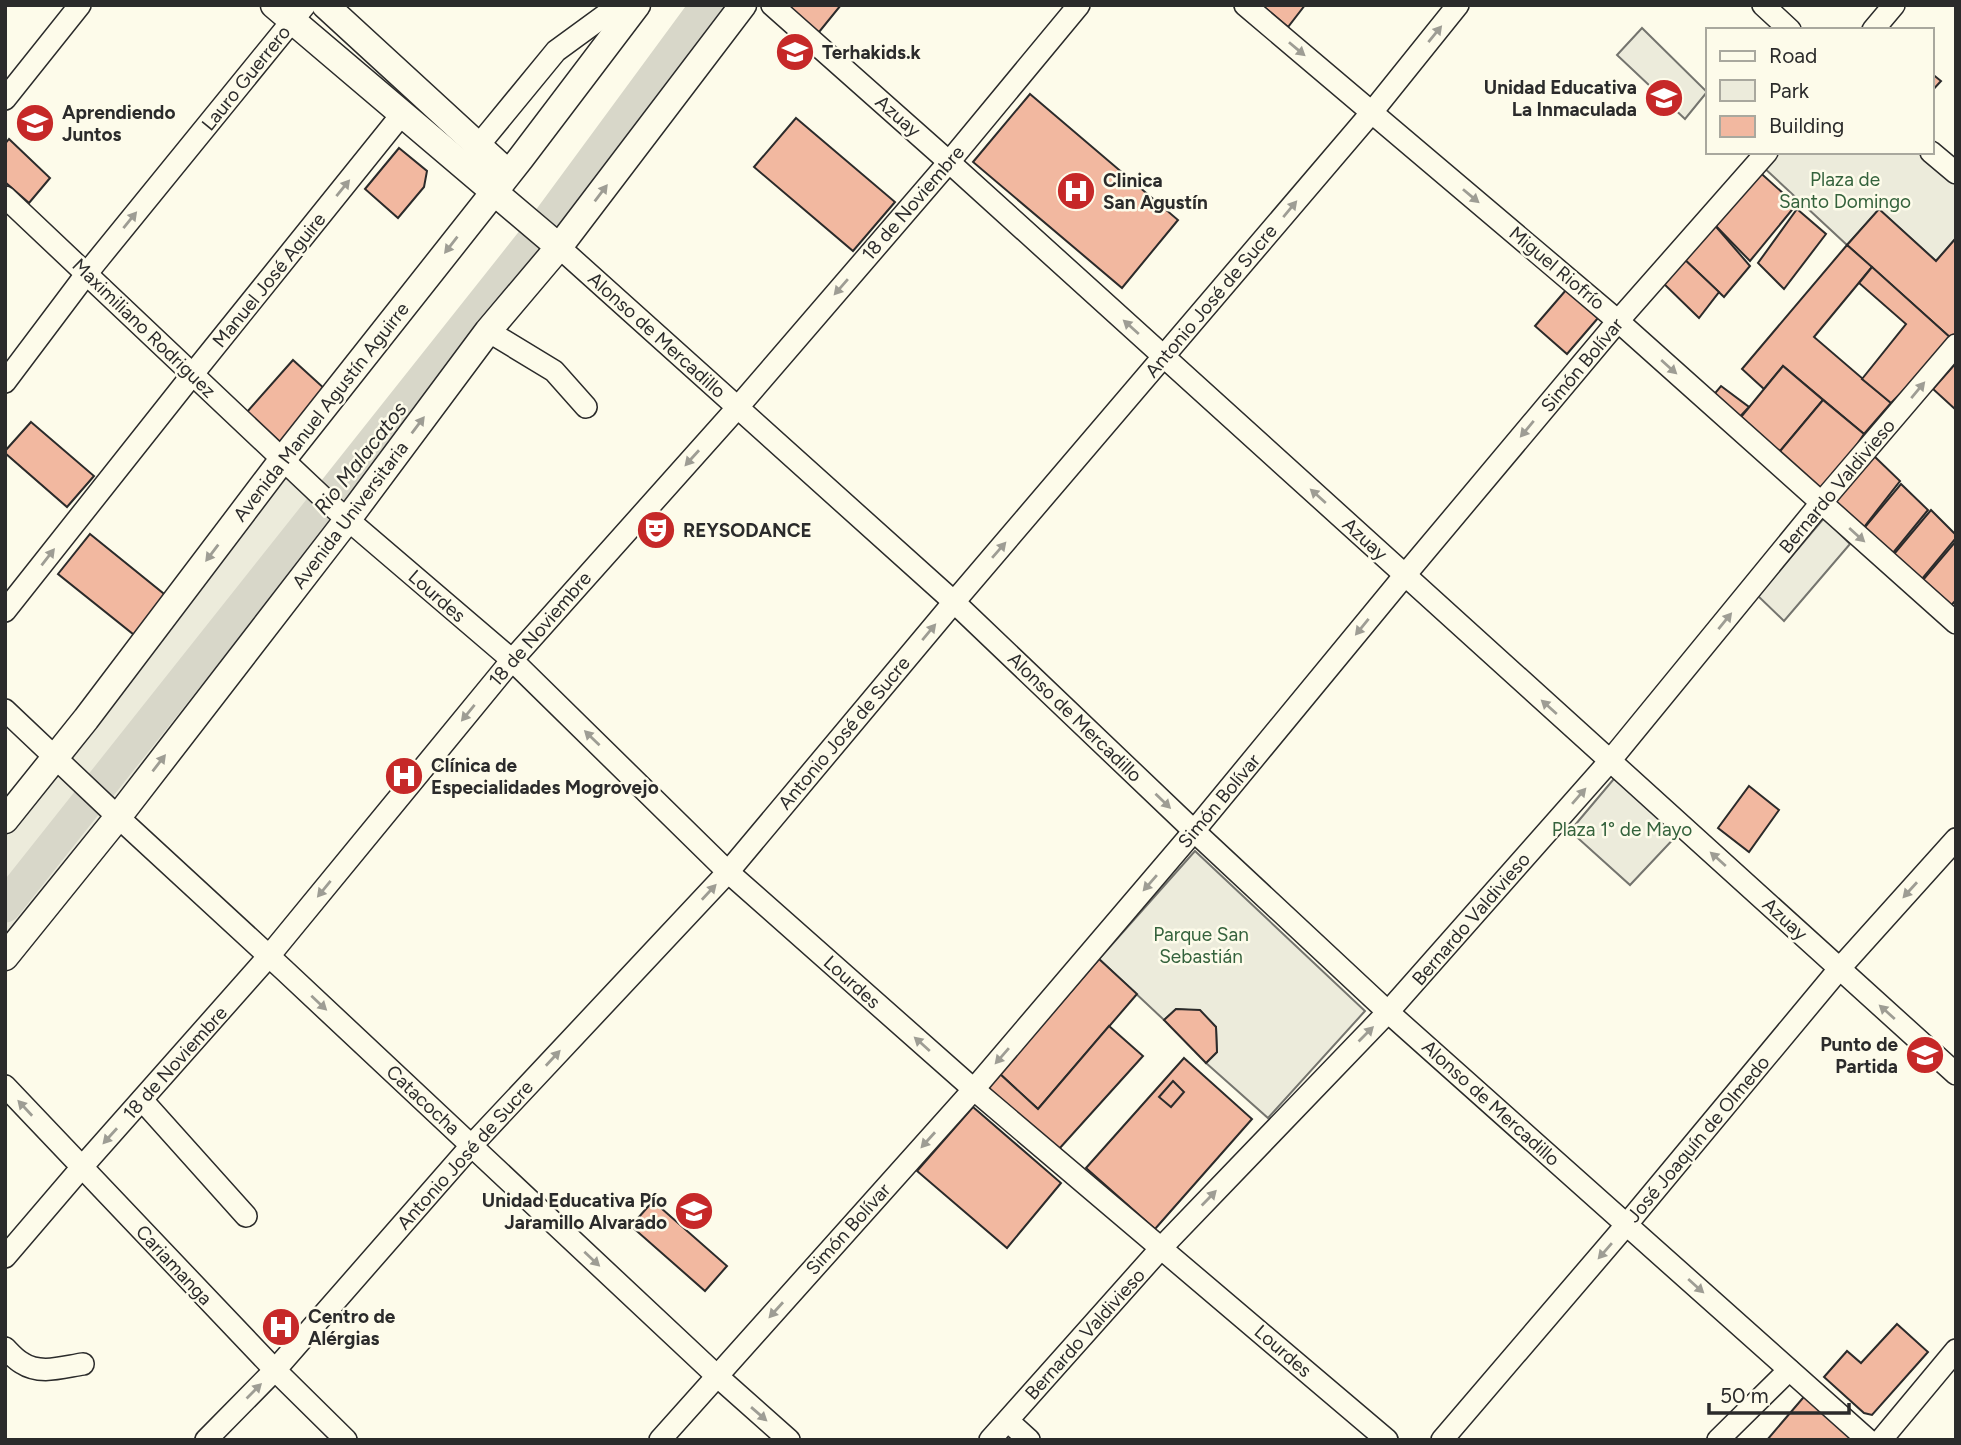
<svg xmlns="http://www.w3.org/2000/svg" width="1961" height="1445" viewBox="0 0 1961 1445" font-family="Figtree,sans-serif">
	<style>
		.green { fill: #ecebdb; stroke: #74746e; stroke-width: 2 }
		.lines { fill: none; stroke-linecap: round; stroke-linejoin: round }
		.river { stroke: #d8d7c9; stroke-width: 33 }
		.building { fill: #f2b8a0; stroke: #2b2b2b; stroke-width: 2 }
		.minor-casing { stroke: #2b2b2b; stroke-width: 24 }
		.major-casing { stroke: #2b2b2b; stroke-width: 29 }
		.minor { stroke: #fdfbea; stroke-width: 21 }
		.major { stroke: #fdfbea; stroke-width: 26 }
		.oneway { fill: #9e9d94 }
		.labels { text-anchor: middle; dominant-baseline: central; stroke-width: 5; stroke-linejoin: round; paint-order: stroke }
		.poi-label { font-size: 19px; font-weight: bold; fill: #2b2b2b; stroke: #fdfbea; text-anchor: start }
		.street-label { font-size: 19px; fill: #2b2b2b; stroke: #fdfbea }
		.park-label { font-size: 19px; fill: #34623c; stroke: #fdfbea }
		.water-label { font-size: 21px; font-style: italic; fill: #2b2b2b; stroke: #fdfbea }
	</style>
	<rect width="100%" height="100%" fill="#fdfbea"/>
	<g class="green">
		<polygon points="1642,28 1707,92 1685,119 1617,55"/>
		<polygon points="1773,152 1919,152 1956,184 1956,238 1936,261 1879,210 1847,245 1761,165"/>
		<polygon points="283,459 348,519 5,956 5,820"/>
		<polygon points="1824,518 1850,544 1784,621 1758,596"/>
		<polygon points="1618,774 1680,832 1630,885 1570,831"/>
		<polygon points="1195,851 1365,1011 1268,1118 1206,1063 1217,1052 1216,1027 1200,1011 1176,1009 1164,1020 1099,959"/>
	</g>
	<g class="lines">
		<polyline class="river" points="5,906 546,224 707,5"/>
	</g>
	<g class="building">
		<polygon points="779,5 841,5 815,37"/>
		<polygon points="1262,5 1305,5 1288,27"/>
		<polygon points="1931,73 1941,81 1931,92"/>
		<polygon points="1030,94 1178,220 1122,288 973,162"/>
		<polygon points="796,118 895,202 853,251 754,167"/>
		<polygon points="9,139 50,178 29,203 5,182 5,144"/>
		<polygon points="399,148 427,171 424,187 398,218 365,189"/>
		<polygon points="1754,167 1796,205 1750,261 1712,222"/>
		<polygon points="1797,209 1826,234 1784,289 1758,263"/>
		<polygon points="1879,209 1936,261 1956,238 1956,336 1953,340 1847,245"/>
		<polygon points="1712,222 1750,266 1724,297 1682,257"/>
		<polygon points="1847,245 1872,267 1814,337 1891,403 1864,434 1783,366 1764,389 1742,369"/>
		<polygon points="1682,257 1719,292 1699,318 1662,282"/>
		<polygon points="1872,267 1953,340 1891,403 1862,379 1906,324 1859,283"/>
		<polygon points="1566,290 1598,318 1567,354 1535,326"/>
		<polygon points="293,360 326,390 281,443 247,412"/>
		<polygon points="1956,363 1956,410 1933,389"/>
		<polygon points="1783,366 1823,400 1776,456 1741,417"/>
		<polygon points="1721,386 1749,407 1733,424 1711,398"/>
		<polygon points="1823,400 1864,434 1819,501 1776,456"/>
		<polygon points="31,422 94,476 67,507 5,453 5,451"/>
		<polygon points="1874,456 1900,481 1861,531 1832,505"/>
		<polygon points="1901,484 1928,510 1888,559 1860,533"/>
		<polygon points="1931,510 1956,535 1956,538 1917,585 1889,560"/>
		<polygon points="90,534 174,602 143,642 58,574"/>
		<polygon points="1956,541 1956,600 1945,612 1917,587"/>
		<polygon points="1749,786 1779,810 1749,852 1718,828"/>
		<polygon points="1099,959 1137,994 1038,1109 1000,1074"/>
		<polygon points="1176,1009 1200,1010 1216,1027 1217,1052 1206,1063 1164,1020"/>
		<polygon points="1109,1026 1143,1056 1059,1149 987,1087 1000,1074 1038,1109"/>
		<polygon points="1184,1058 1252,1119 1155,1229 1086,1168"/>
		<polygon points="1173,1081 1184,1092 1171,1107 1159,1097"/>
		<polygon points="973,1107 1061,1183 1007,1248 917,1171"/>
		<polygon points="653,1201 727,1266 705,1291 631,1226"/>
		<polygon points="1897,1324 1928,1352 1872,1415 1864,1413 1824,1377 1847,1351 1861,1363"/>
		<polygon points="1808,1392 1854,1440 1767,1440"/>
	</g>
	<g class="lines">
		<g class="minor-casing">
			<g id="minor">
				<polyline points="772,5 949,162 1956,1074"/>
				<polyline points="1245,5 1618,321 1956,623"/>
				<polyline points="1763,5 1790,30"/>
				<polyline points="1873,30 1894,5"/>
				<polyline points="5,99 80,5"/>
				<polyline points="478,146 556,51 619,5"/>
				<polyline points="1931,152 1956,173"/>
				<polyline points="5,197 333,507 512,660 728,872 971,1087 1387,1440"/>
				<polyline points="559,247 954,602 1194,831 1388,1012 1868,1440"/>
				<polyline points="488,331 554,371 586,407"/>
				<polyline points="5,382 87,273 305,5"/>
				<polyline points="5,611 192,375 402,114"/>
				<polyline points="5,710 118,817 284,970 717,1376 789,1440"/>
				<polyline points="5,1086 275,1370 346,1440"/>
				<polyline points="142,1100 246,1216"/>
				<polyline points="5,1257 82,1167 269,956 512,660 738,407 949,162 1079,5"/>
				<path d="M 5,1348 C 10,1353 16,1360 22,1363 C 40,1375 63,1367 83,1364"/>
				<polyline points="1008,1421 1029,1440"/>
				<polyline points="206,1440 275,1370 471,1146 728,872 954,602 1372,112 1458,5"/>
				<polyline points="660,1440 974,1089 1194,831 1405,575 1618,321 1767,152"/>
				<polyline points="990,1440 1162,1247 1388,1012 1609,762 1821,503 1956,345"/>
				<polyline points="1442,1440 1627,1224 1840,968 1956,839"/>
				<polyline points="1718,1440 1789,1370"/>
				<polyline points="1881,1440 1956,1350"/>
			</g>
		</g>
		<g class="major-casing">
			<g id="major">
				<polyline points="274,5 559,247"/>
				<polyline points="325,5 508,173"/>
				<polyline points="5,820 86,719 283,459 521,158 637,5"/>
				<polyline points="5,957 118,817 348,519 488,331 559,247 743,5"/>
			</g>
		</g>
		<use href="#minor" class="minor"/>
		<use href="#major" class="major"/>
	</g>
	<defs><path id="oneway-solid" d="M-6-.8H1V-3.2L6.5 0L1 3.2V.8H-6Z" transform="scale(1.75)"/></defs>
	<g class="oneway">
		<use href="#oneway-solid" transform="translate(1435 34) rotate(-51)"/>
		<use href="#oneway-solid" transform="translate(1297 49) rotate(40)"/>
		<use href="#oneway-solid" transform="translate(343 188) rotate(-51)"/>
		<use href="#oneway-solid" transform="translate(601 193) rotate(-53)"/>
		<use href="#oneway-solid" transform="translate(1471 196) rotate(40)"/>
		<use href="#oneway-solid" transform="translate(1290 209) rotate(-50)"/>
		<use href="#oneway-solid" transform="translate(130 220) rotate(-51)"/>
		<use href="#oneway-solid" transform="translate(451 245) rotate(128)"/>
		<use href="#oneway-solid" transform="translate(841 287) rotate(131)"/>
		<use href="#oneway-solid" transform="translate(1131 327) rotate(-138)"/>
		<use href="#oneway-solid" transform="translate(1669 367) rotate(42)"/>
		<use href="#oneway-solid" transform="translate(1918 390) rotate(-50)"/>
		<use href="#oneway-solid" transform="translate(418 425) rotate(-53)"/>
		<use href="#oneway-solid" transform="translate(1527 429) rotate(130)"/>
		<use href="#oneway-solid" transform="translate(692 458) rotate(132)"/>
		<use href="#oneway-solid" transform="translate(1318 496) rotate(-138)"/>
		<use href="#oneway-solid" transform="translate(1857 535) rotate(42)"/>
		<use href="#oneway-solid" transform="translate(999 550) rotate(-49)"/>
		<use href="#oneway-solid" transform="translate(212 553) rotate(127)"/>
		<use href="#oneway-solid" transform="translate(48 557) rotate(-52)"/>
		<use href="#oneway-solid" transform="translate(1725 621) rotate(-51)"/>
		<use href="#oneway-solid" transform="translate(1362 627) rotate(129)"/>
		<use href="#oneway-solid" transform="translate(929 632) rotate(-50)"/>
		<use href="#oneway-solid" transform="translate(1549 707) rotate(-138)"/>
		<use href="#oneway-solid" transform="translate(468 713) rotate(129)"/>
		<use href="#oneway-solid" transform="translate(592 738) rotate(-136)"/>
		<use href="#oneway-solid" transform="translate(159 763) rotate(-52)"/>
		<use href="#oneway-solid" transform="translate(1579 796) rotate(-49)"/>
		<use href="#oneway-solid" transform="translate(1163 801) rotate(44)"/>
		<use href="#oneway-solid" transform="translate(1718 859) rotate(-138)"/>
		<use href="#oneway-solid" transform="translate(1150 883) rotate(131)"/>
		<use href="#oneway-solid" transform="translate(324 889) rotate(129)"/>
		<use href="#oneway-solid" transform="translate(1910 890) rotate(132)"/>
		<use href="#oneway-solid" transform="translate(709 892) rotate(-47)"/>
		<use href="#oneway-solid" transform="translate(319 1003) rotate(43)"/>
		<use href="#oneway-solid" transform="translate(1887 1012) rotate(-138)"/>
		<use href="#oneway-solid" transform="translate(1366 1034) rotate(-45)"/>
		<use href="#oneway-solid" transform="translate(922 1044) rotate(-138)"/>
		<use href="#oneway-solid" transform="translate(1002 1056) rotate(131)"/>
		<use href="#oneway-solid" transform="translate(553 1058) rotate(-47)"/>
		<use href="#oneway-solid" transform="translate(25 1108) rotate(-133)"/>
		<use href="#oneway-solid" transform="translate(110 1136) rotate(132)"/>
		<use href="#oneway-solid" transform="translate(928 1140) rotate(132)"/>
		<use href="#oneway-solid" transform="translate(1209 1198) rotate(-46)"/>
		<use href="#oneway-solid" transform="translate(1605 1251) rotate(131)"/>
		<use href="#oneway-solid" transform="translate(592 1259) rotate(43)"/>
		<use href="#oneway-solid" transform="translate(1696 1286) rotate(42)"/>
		<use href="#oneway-solid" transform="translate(776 1310) rotate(132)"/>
		<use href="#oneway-solid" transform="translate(254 1391) rotate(-45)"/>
		<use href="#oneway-solid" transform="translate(759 1414) rotate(41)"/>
	</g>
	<defs>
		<g id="school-disc" transform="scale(2.0125)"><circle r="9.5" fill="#c62828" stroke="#fdfbea"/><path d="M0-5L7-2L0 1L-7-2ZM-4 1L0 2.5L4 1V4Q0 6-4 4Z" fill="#fff"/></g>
		<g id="university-disc" transform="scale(2.0125)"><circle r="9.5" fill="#c62828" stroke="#fdfbea"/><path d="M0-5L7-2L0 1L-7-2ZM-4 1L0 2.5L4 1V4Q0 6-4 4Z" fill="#fff"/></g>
		<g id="hospital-disc" transform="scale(2.0125)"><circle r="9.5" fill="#c62828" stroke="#fdfbea"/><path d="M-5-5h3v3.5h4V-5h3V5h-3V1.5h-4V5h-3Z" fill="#fff"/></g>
		<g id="theatre-disc" transform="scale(2.0125)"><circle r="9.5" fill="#c62828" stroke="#fdfbea"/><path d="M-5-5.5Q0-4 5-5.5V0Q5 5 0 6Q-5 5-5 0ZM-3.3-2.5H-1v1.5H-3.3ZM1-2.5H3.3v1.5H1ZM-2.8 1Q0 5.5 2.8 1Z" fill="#fff"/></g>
	</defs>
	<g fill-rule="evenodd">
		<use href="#school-disc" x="795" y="52"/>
		<use href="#school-disc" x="1664" y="98"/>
		<use href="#university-disc" x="35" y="123"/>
		<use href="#hospital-disc" x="1076" y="191"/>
		<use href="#theatre-disc" x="656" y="530"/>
		<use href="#hospital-disc" x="404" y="776"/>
		<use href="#school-disc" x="1925" y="1055"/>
		<use href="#school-disc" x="694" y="1211"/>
		<use href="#hospital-disc" x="281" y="1327"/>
	</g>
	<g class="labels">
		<g class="poi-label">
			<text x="822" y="52">Terhakids.k</text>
			<text x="1637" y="87" text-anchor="end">Unidad Educativa<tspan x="1637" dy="22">La Inmaculada</tspan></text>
			<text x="62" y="112">Aprendiendo<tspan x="62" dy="22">Juntos</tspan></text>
			<text x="1103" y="180">Clinica<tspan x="1103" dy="22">San Agustín</tspan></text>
			<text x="683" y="530">REYSODANCE</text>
			<text x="431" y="765">Clínica de<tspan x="431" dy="22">Especialidades Mogrovejo</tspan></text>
			<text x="1898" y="1044" text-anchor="end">Punto de<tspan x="1898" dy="22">Partida</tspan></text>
			<text x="667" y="1200" text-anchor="end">Unidad Educativa Pío<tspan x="667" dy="22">Jaramillo Alvarado</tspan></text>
			<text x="308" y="1316">Centro de<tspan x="308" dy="22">Alérgias</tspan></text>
		</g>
		<g class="street-label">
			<text transform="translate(246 78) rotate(-51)">Lauro Guerrero</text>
			<text transform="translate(898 116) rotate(41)">Azuay</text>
			<text transform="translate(913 203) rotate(-49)">18 de Noviembre</text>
			<text transform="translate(1557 268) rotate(40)">Miguel Riofrío</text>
			<text transform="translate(269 280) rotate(-51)">Manuel José Aguire</text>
			<text transform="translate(1211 301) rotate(-50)">Antonio José de Sucre</text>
			<text transform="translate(144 328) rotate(44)">Maximiliano Rodriguez</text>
			<text transform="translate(657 335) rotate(42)">Alonso de Mercadillo</text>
			<text transform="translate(1582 365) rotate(-50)">Simón Bolívar</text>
			<text transform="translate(321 412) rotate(-52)">Avenida Manuel Agustín Aguirre</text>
			<text transform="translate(1837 486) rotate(-50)">Bernardo Valdivieso</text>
			<text transform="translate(350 515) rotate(-53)">Avenida Universitaria</text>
			<text transform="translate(1365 539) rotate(42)">Azuay</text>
			<text transform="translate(437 596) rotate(41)">Lourdes</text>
			<text transform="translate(540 629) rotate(-49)">18 de Noviembre</text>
			<text transform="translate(1075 717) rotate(44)">Alonso de Mercadillo</text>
			<text transform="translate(844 733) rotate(-50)">Antonio José de Sucre</text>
			<text transform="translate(1219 801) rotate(-50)">Simón Bolívar</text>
			<text transform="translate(1471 919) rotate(-49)">Bernardo Valdivieso</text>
			<text transform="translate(1785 919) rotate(42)">Azuay</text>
			<text transform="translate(852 982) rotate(42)">Lourdes</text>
			<text transform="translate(175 1063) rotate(-48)">18 de Noviembre</text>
			<text transform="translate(423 1100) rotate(43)">Catacocha</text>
			<text transform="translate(1491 1103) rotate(42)">Alonso de Mercadillo</text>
			<text transform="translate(1698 1139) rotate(-50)">José Joaquín de Olmedo</text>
			<text transform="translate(465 1155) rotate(-48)">Antonio José de Sucre</text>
			<text transform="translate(848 1229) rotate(-48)">Simón Bolívar</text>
			<text transform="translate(174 1265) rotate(47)">Cariamanga</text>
			<text transform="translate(1085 1334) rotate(-48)">Bernardo Valdivieso</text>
			<text transform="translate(1283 1351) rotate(41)">Lourdes</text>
		</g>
		<g class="park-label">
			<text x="1845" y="179">Plaza de<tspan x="1845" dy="22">Santo Domingo</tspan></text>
			<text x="1622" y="829">Plaza 1° de Mayo</text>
			<text x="1201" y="934">Parque San<tspan x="1201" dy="22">Sebastián</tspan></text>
		</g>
		<g class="water-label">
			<text transform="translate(360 458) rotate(-52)">Rio Malacatos</text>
		</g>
	</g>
	<rect width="1961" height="1445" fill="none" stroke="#2b2b2b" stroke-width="14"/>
	<rect x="1706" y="28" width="228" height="126" fill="#fdfbea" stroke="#a9a89e" stroke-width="2"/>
	<rect x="1720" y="51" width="35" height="10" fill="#fdfbea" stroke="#a9a89e" stroke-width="2"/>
	<text x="1769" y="63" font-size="21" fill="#2b2b2b">Road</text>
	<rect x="1720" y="80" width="35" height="21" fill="#ecebdb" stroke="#a9a89e" stroke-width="2"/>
	<text x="1769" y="98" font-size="21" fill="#2b2b2b">Park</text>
	<rect x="1720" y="116" width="35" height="21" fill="#f2b8a0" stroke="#a9a89e" stroke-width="2"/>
	<text x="1769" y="133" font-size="21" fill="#2b2b2b">Building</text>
	<path d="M1709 1403v10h140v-10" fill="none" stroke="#2b2b2b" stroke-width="3.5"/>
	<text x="1720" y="1403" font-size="21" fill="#2b2b2b" stroke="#fdfbea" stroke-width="5" paint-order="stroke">50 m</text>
</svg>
